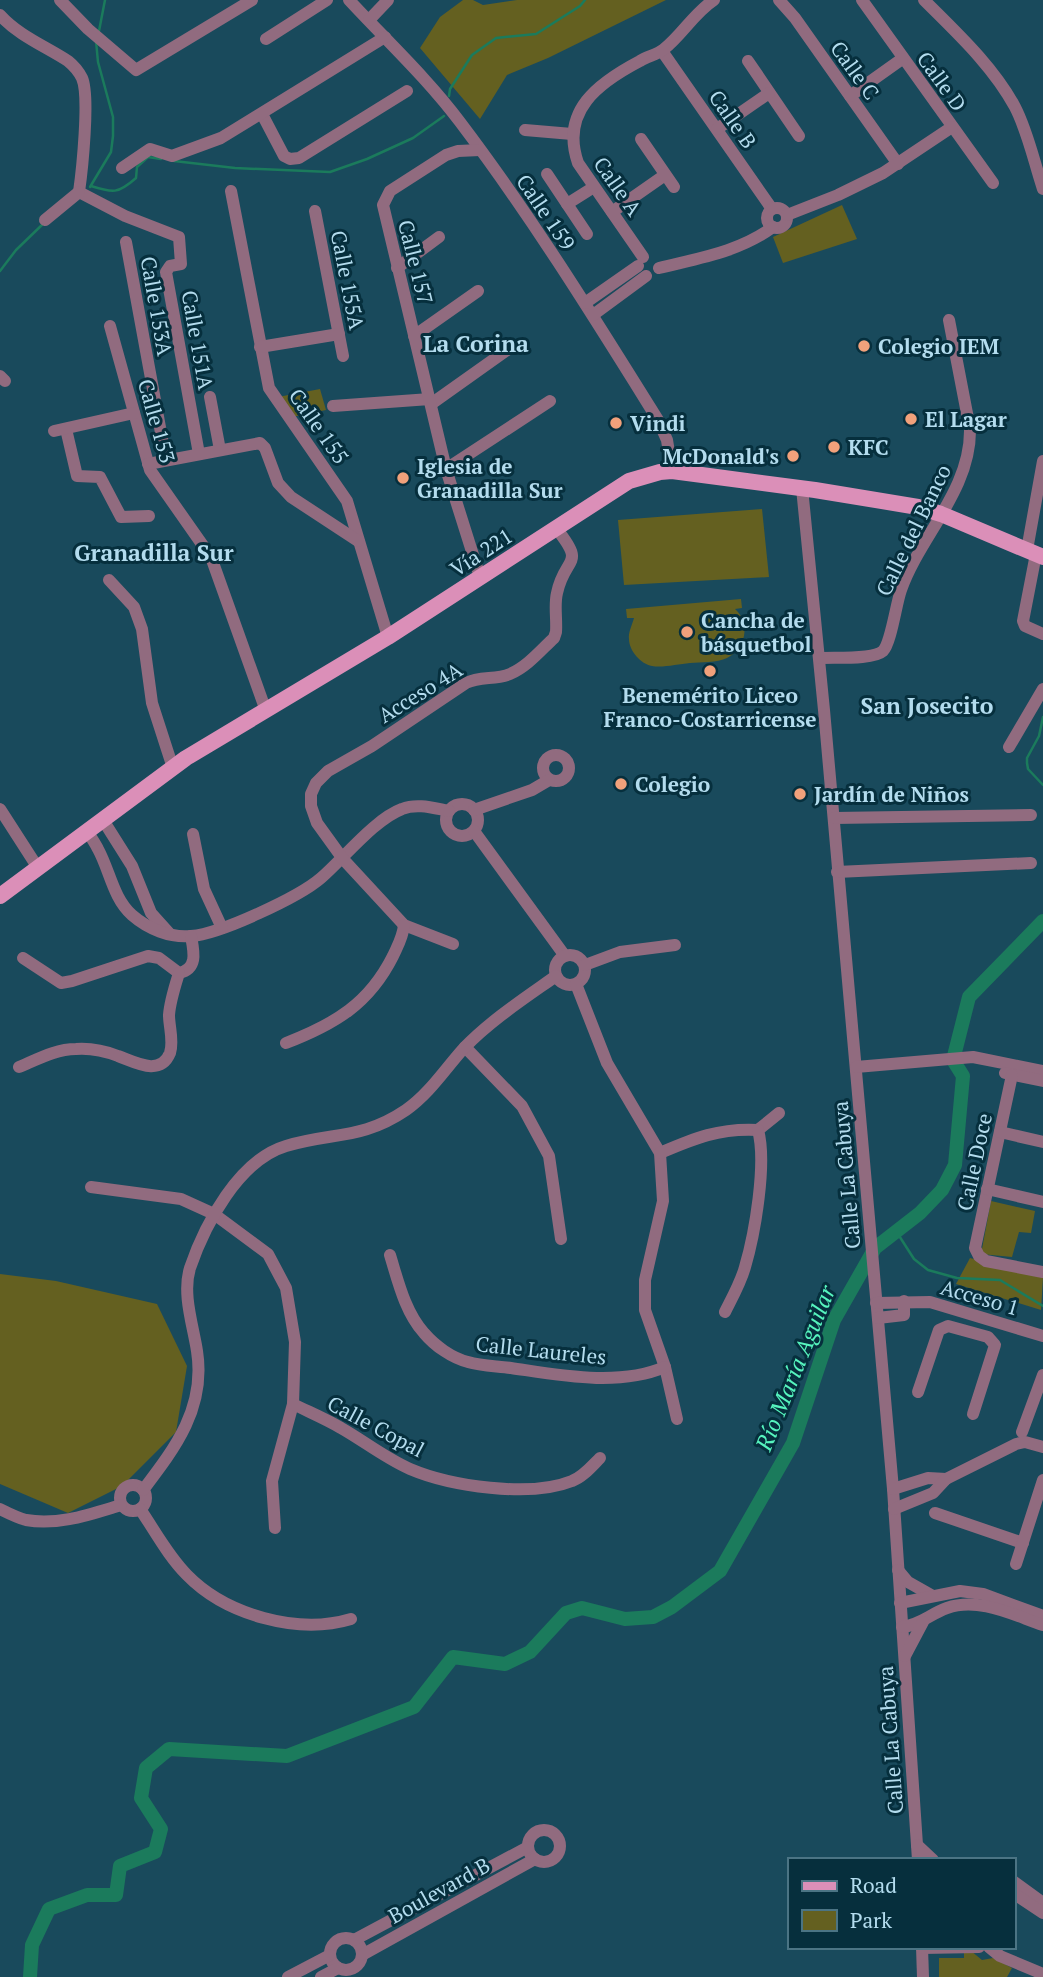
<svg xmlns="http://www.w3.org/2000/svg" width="1043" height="1977" viewBox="0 0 1043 1977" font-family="'PT Serif',serif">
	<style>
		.green { fill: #646020 }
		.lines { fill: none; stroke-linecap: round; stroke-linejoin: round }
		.stream { stroke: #1b7b5c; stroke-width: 2.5 }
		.river { stroke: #1b7b5c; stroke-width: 14 }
		.minor { stroke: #916b7f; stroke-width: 12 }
		.major { stroke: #db8fb8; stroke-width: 16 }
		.poi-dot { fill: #f1a17b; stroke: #062f3d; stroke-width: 2.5 }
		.labels { text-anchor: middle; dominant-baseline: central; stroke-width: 6; stroke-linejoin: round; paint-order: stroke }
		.street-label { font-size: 21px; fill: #b3dcee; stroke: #062f3d }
		.poi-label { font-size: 21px; font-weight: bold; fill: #b3dcee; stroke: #062f3d; text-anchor: start }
		.neighbourhood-label { font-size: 23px; font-weight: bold; fill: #b3dcee; stroke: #062f3d }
		.water-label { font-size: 23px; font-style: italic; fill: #56f4be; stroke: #062f3d }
	</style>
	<rect width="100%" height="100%" fill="#194a5c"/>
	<g class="green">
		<polygon points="463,0 473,0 483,5 517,0 666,0 548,58 507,75 480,119 420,48 440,17"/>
		<polygon points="842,205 857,239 783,263 773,237"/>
		<polygon points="320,389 326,410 292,417 278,397"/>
		<polygon points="762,509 769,577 624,585 618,520"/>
		<path d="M 741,599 L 742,608 L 735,609 C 751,623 746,649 727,658 C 717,663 701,662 690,663 C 678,664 663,668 652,666 C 641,664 629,651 629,639 C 628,633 632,625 634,618 L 627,618 L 626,609 Z"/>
		<polygon points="991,1201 1035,1211 1031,1233 1019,1232 1012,1257 981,1254"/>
		<polygon points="970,1258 1043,1277 1041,1310 956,1284"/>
		<polygon points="0,1274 56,1281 157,1304 187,1366 176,1432 122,1486 68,1513 0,1484"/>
		<polygon points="964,1951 971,1951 982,1960 993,1958 1012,1968 1007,1977 939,1977 939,1958 964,1958"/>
	</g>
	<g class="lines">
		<g class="stream">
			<polyline points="99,31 105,0"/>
			<polyline points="449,96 450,89 472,55 496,38 536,34 580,6 585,0"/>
			<polyline points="174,161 235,168 330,172 367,159 413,138 444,116"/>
			<path d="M 91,186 C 113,193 118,194 136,178 L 137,167 L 148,157 L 161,159"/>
			<polyline points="90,187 111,152 113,136 113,117 98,62 96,41"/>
			<polyline points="0,271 16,250 44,223"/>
			<polyline points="1043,717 1039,736 1027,758 1027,763 1028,769 1043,785"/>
			<polyline points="896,1231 914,1259 928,1270 957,1278 1000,1280 1043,1306"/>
		</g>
		<polyline class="river" points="30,1977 32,1945 49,1909 87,1895 116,1895 120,1866 155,1852 161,1829 141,1798 146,1768 169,1749 287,1756 414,1707 453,1657 505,1664 530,1652 566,1613 582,1608 625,1619 653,1617 672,1607 720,1571 793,1443 834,1320 875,1248 920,1213 942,1190 955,1165 963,1076 953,1060 969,997 1043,921"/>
		<g class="minor">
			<polyline points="60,0 88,29 136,70 252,0"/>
			<path d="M 349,0 C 386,40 427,78 460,122 C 532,217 595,319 658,420 L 667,440 L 672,471"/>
			<polyline points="779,0 795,18 898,164"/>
			<polyline points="862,0 993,183"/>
			<path d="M 924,0 C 956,32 993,66 1015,107 C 1028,132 1034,162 1043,189"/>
			<path d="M 0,15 C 19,36 45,46 68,61 C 73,65 79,72 82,78 C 90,96 82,171 79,192 L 125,216 L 179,237 L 181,264 L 170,266 L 166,272 L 199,454"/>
			<polyline points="369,20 388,0"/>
			<polyline points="266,39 327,0"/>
			<polyline points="662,51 772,209"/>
			<polyline points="748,61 799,136"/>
			<polyline points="850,96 902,59"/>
			<polyline points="262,114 284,156 290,159 299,158 407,91"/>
			<polyline points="717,129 769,93"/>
			<polyline points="525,130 572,134"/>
			<polyline points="641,139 674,187"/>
			<polyline points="122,168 150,149 172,156 221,138 385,37"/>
			<polyline points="547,174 587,234"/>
			<polyline points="231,191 269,388 347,501 388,637"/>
			<polyline points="567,204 594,187"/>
			<circle cx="777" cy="218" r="10"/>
			<polyline points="315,211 343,356"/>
			<polyline points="612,212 665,175"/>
			<polyline points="787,215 838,195 883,173 952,127"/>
			<polyline points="45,220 79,192"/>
			<polyline points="126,242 166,460"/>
			<path d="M 643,257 L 578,163 C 560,111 598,83 640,61 C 647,56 657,55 664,49 C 682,35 694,13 714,0"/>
			<polyline points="397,268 439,237"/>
			<path d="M 659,268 C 699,258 739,252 773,227"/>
			<polyline points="585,303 638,266"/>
			<polyline points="593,315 646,276"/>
			<polyline points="110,326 150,470 211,557 266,711"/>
			<polyline points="414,336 478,291"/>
			<polyline points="260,347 339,334"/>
			<polyline points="0,376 5,381"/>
			<polyline points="210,397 220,450"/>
			<polyline points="431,404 510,348"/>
			<polyline points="333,406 430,399"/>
			<polyline points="66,429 77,476 100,477 121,517 149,516"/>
			<polyline points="54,431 134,413"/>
			<polyline points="148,464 260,443 265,448 278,483 291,497 358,541"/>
			<polyline points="446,469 550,401"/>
			<polyline points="802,488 824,710 893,1489 918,1860"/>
			<polyline points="1027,550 1043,461"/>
			<polyline points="1036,554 1023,621 1025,626 1043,634"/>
			<polyline points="480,577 446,469 383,205 390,191 446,155 458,151 480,150"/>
			<polyline points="109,580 134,607 142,629 152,703 173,768"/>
			<path d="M 820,658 C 834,657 873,660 883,651 C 891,643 896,604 901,590 C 920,536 971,490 970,429 L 949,320"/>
			<polyline points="1009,747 1043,689"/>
			<circle cx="556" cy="768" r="13"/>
			<circle cx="462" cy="820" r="16"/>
			<polyline points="0,809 38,868"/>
			<polyline points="474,810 532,790 549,780"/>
			<polyline points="834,818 1031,815"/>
			<polyline points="103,820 132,866 151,913 169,933"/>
			<path d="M 87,831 C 91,837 95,843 98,849 C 110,871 113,898 132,915 C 148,929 170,938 191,936 C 220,934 299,897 321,878 C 344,858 375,819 402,809 C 417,803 433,808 449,811"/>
			<polyline points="474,831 565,956"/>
			<polyline points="193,834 204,889 222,928"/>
			<polyline points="837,872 1031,863"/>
			<path d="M 453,944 L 404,925 L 343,859 L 317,823 L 311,806 L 311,794 L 316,783 L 328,771 L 372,746 L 466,683 C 480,676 495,680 510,674 C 527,667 541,650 554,638 L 556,632 C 557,619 554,605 557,593 C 565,555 587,567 556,528"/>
			<circle cx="570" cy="970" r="15"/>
			<path d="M 23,958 L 61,983 L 72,981 L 148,956 L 159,958 L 179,973 C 198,969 194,952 191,936"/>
			<polyline points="585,965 620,952 675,945"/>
			<polyline points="576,984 607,1063 660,1153 663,1201 645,1280 645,1310 665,1367 677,1419"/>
			<path d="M 286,1043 C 335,1024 369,1004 393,956 C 398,945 403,937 404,925"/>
			<polyline points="465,1047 522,1106 549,1156 561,1239"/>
			<path d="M 19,1067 C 38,1059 56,1049 76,1049 C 90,1048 105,1051 118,1056 C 135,1062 160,1077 170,1053 C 174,1041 169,1027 169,1015 C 170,1001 175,986 179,973"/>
			<polyline points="856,1067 973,1057 1043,1071"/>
			<polyline points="1005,1073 1043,1081"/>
			<polyline points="1012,1075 975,1248 979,1256 986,1261 1043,1272"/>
			<polyline points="1000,1132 1043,1142"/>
			<path d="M 660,1153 C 695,1138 719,1128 758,1130 L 779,1113"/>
			<polyline points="91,1187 181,1199 214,1214 268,1254 286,1288 295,1342 293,1404 272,1481 275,1528"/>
			<polyline points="987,1189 1043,1202"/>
			<path d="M 390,1255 C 398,1281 405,1312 424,1333 C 435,1346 452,1358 468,1362 C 481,1366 497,1366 511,1368 C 559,1375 618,1387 665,1367"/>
			<polyline points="876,1303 930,1302 1043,1336"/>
			<path d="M 725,1312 C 732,1298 741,1282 745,1267 C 755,1233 767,1163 758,1130"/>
			<polyline points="878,1318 904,1315 904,1301"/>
			<polyline points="918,1392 939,1330 948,1326 988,1337 995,1345 973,1414"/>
			<path d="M 293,1404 C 309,1412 326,1419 341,1428 C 364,1441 385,1458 410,1469 C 450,1486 530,1498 572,1481 C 583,1477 592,1466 600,1458"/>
			<polyline points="1022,1432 1043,1375"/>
			<circle cx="133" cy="1498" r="13"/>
			<polyline points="893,1489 928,1478 946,1479"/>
			<path d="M 143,1490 C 175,1448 206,1408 197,1351 C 193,1325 182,1294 190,1268 C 205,1224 239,1160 286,1146 C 332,1132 362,1140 406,1110 C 430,1093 445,1069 464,1048 C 491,1020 525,998 556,976"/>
			<path d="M 0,1509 C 8,1513 18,1518 26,1520 C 58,1526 91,1514 121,1505"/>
			<path d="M 140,1509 C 155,1531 168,1556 187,1575 C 226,1615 298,1635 351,1619"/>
			<polyline points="894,1509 933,1493 946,1479 1016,1444 1025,1442 1043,1447"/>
			<polyline points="935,1513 1023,1543"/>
			<polyline points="1016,1564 1043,1480"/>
			<polyline points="898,1570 908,1582 931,1595"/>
			<polyline points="900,1603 960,1591 983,1594 1043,1616"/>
			<path d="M 902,1627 C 920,1625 930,1614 947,1608 C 979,1597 1013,1615 1043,1625"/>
			<polyline points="905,1656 923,1622"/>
			<circle cx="544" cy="1846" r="16"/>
			<polyline points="917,1845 933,1860"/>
			<polyline points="1013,1881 1043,1903"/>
			<polyline points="1013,1893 1043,1913"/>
			<circle cx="346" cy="1954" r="16"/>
			<polyline points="354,1940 528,1847"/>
			<polyline points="922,1947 923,1977"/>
			<polyline points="989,1947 1000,1956 1043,1974"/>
			<polyline points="922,1948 979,1947"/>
			<polyline points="362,1955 535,1859"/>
			<polyline points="288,1977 330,1955"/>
			<polyline points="321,1977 338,1968"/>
		</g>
		<polyline class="major" points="0,896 186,758 388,637 629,481 660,472 672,471 815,490 918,507 941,514 1043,557"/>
	</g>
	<g class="poi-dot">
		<circle cx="864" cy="346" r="7"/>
		<circle cx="911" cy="419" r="7"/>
		<circle cx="616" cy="423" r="7"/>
		<circle cx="834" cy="447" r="7"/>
		<circle cx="793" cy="456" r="7"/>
		<circle cx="403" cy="478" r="7"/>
		<circle cx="687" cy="632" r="7"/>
		<circle cx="710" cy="671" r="7"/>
		<circle cx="621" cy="784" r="7"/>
		<circle cx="800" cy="794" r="7"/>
	</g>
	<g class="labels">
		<g class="street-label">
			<text transform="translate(855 70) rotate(54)">Calle C</text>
			<text transform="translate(942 81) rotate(54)">Calle D</text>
			<text transform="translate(733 119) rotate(55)">Calle B</text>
			<text transform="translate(618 186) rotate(55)">Calle A</text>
			<text transform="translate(546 212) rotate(56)">Calle 159</text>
			<text transform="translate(416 262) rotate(76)">Calle 157</text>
			<text transform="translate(348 280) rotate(79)">Calle 155A</text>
			<text transform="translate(157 306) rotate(80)">Calle 153A</text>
			<text transform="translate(198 340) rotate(80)">Calle 151A</text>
			<text transform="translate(157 421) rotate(74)">Calle 153</text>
			<text transform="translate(319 426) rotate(55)">Calle 155</text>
			<text transform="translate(913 530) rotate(-64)">Calle del Banco</text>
			<text transform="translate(481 552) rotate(-33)">Vía 221</text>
			<text transform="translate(420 692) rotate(-32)">Acceso 4A</text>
			<text transform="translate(974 1162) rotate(-78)">Calle Doce</text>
			<text transform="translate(846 1175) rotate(-95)">Calle La Cabuya</text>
			<text transform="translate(980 1297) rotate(16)">Acceso 1</text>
			<text transform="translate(541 1350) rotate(6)">Calle Laureles</text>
			<text transform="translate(376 1426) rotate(28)">Calle Copal</text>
			<text transform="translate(890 1740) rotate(-94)">Calle La Cabuya</text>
			<text transform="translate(439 1890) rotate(-29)">Boulevard B</text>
		</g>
		<g class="poi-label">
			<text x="878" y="346">Colegio IEM</text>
			<text x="925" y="419">El Lagar</text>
			<text x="630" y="423">Vindi</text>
			<text x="848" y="447">KFC</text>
			<text x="779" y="456" text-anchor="end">McDonald's</text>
			<text x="417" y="466">Iglesia de<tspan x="417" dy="24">Granadilla Sur</tspan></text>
			<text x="701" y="620">Cancha de<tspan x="701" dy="24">básquetbol</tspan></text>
			<text x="710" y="695" text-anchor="middle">Benemérito Liceo<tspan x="710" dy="24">Franco-Costarricense</tspan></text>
			<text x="635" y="784">Colegio</text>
			<text x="814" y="794">Jardín de Niños</text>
		</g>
		<g class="neighbourhood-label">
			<text x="476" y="343">La Corina</text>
			<text x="154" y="552">Granadilla Sur</text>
			<text x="927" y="705">San Josecito</text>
		</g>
		<g class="water-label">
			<text transform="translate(795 1368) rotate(-68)">Río María Aguilar</text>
		</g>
	</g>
	<rect x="788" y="1858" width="228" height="91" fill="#062f3d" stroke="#4b7484" stroke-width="2"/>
	<rect x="802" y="1881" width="35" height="10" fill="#db8fb8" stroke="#4b7484" stroke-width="2"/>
	<text x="850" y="1893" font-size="21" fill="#b3dcee">Road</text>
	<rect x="802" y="1910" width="35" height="21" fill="#646020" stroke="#4b7484" stroke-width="2"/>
	<text x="850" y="1928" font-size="21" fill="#b3dcee">Park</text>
</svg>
